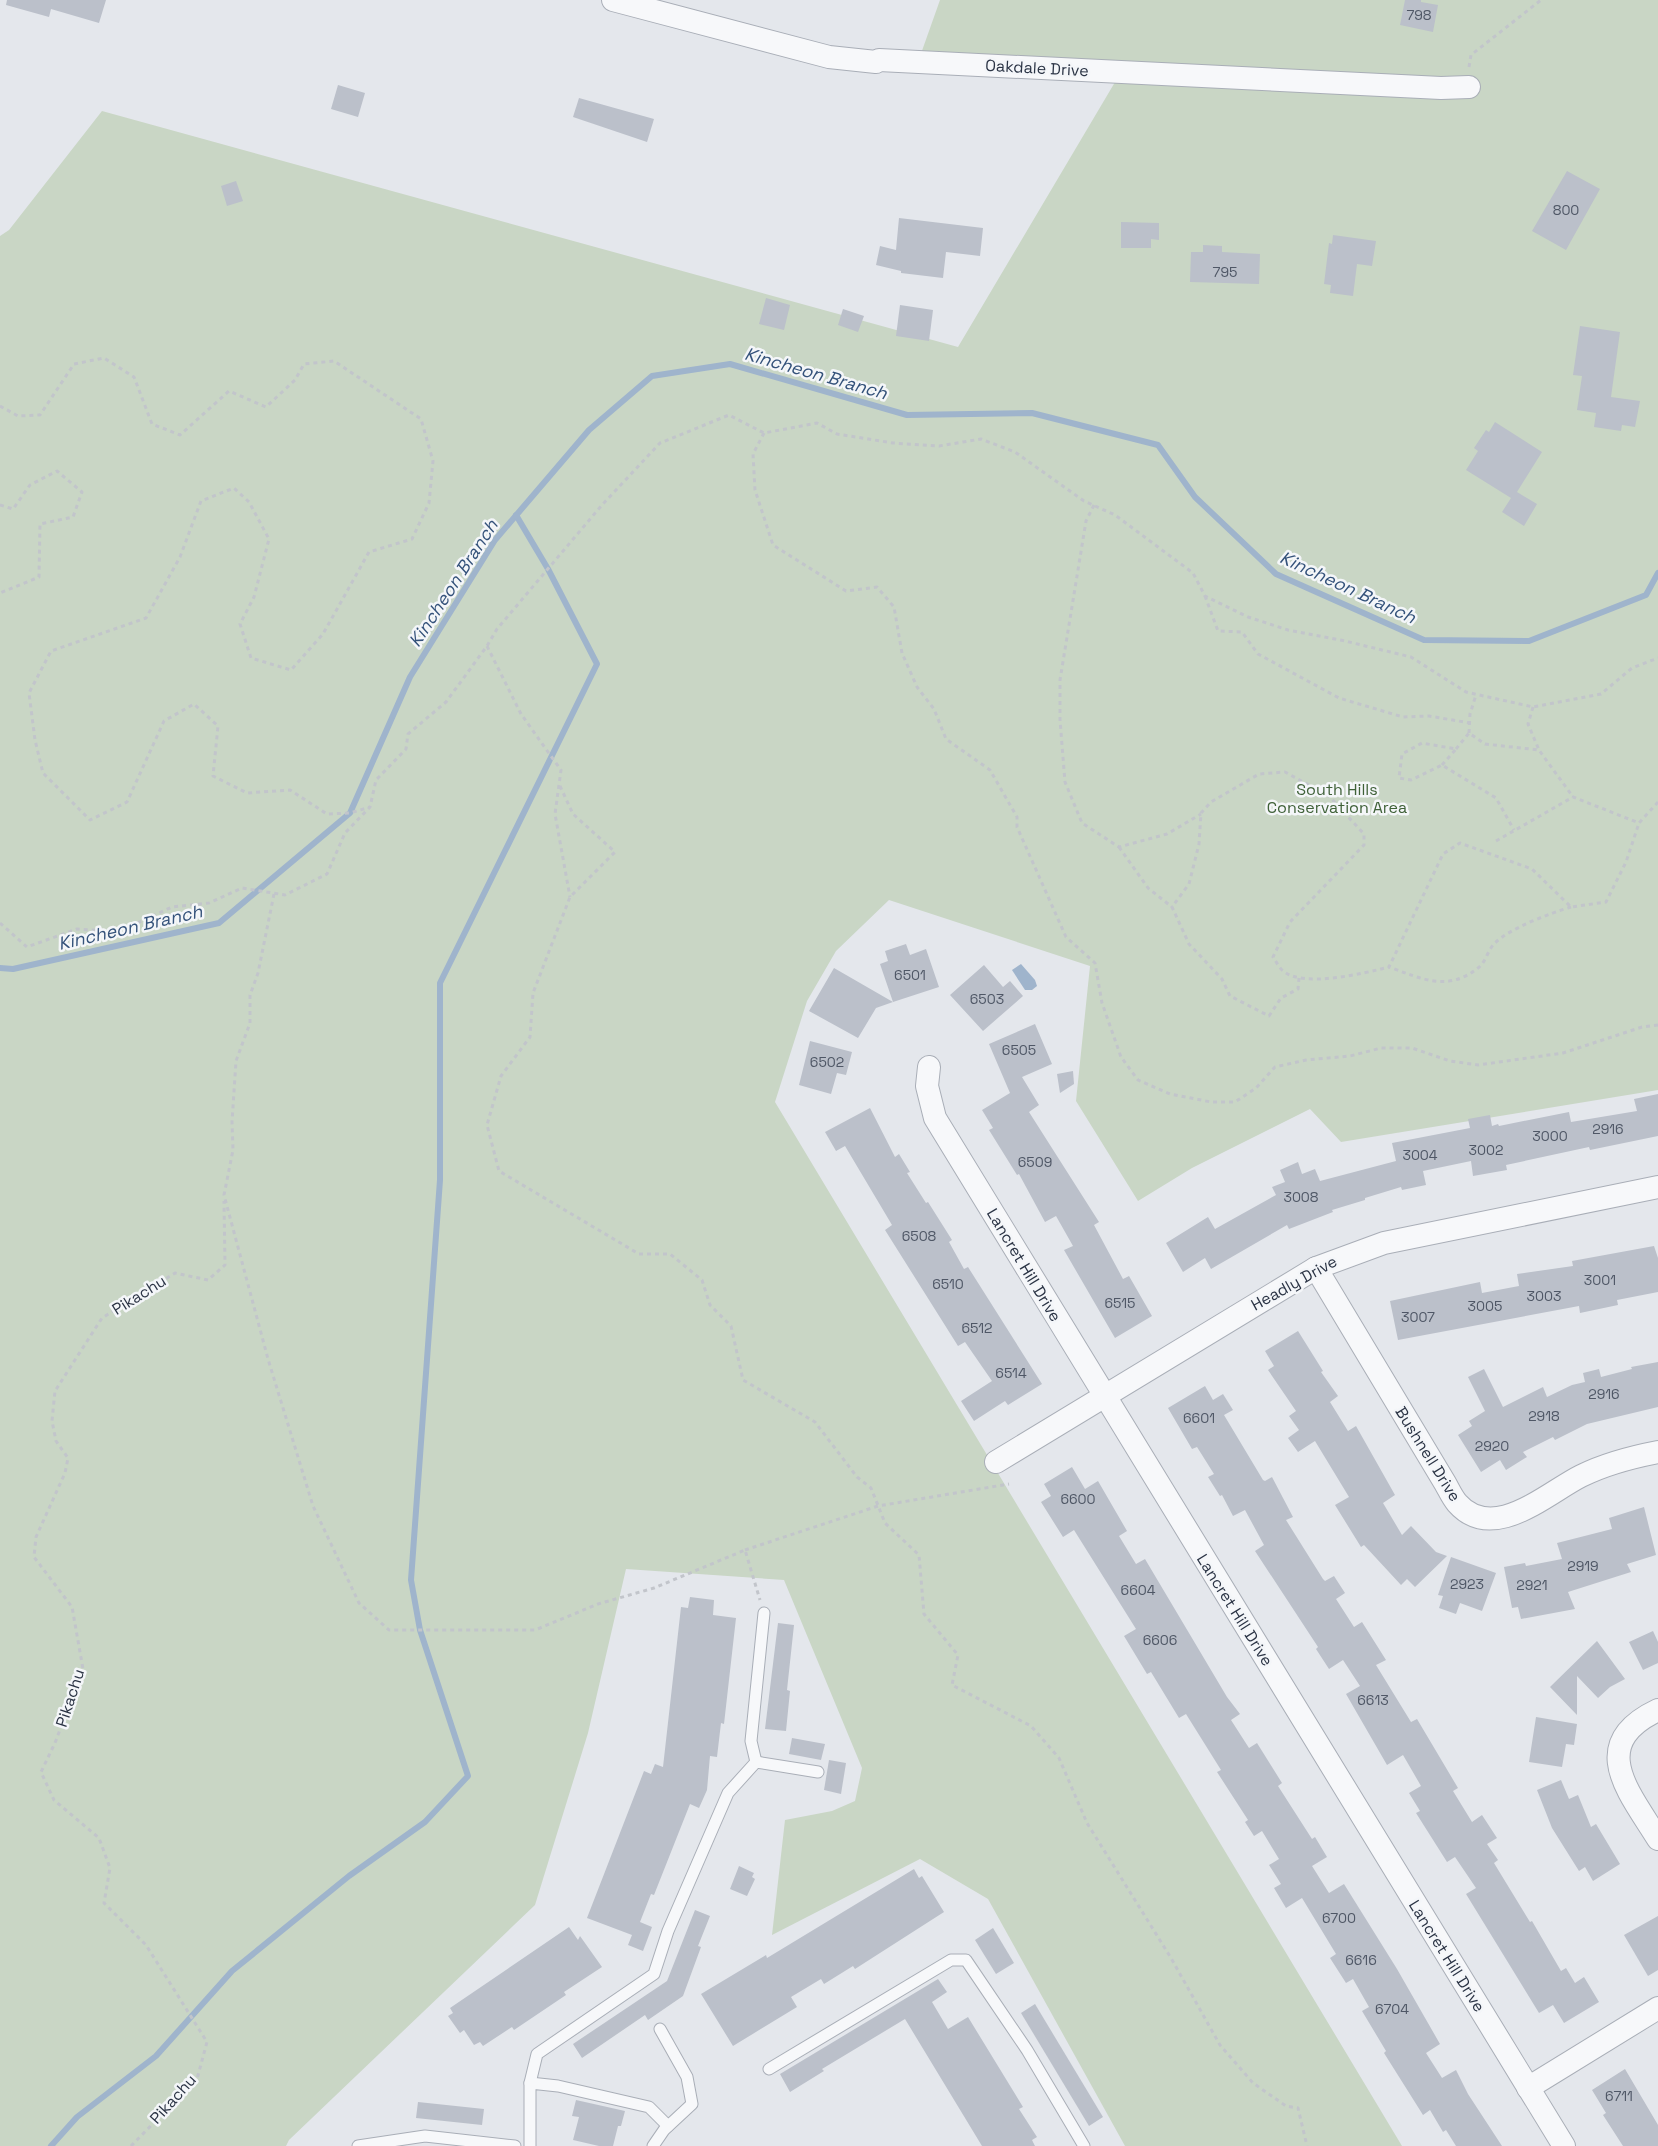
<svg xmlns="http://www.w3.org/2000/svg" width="1658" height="2146" viewBox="0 0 1658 2146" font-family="'Space Grotesk',sans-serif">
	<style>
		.green { fill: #c9d6c5 }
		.water { fill: #9fb4cc }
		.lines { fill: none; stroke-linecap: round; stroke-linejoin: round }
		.stream { stroke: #9fb4cc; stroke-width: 6 }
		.building { fill: #bbc0ca }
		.service-casing { stroke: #a9aeb7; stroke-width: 13 }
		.minor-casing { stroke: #a9aeb7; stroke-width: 24 }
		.path { stroke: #c2c5cb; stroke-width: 3; stroke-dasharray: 4 4; stroke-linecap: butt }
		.service { stroke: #f7f8fa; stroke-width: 11 }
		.minor { stroke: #f7f8fa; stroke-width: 22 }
		.labels { text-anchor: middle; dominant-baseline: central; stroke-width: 5; stroke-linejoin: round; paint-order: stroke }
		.number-label { font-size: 14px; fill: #4f5766 }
		.street-label { font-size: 16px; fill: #2b3445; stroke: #f4f6f9 }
		.park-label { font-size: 16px; fill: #3f6138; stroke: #f4f6f9 }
		.water-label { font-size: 18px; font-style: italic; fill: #34527a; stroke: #f4f6f9 }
	</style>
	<rect width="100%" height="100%" fill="#e4e7ec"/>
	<polygon class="green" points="940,0 1658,0 1658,1090 1341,1142 1310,1109 1192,1168 1138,1201 1076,1101 1090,966 889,900 836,951 807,1001 775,1102 1402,2146 1125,2146 988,1899 920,1859 772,1935 785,1820 832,1811 855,1801 862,1768 784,1580 626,1569 588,1733 535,1905 289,2140 286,2146 0,2146 0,236 9,230 102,111 958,347 1121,72 918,62"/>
	<polygon class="water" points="1021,964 1035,980 1037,986 1032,990 1025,990 1012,970"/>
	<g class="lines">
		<g class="stream">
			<polyline points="0,968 13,969 219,923 350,813 410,677 495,540 589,430 652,376 730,364 907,415 1032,413 1158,445 1195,497 1276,574 1424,640 1529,641 1646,595 1658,573"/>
			<polyline points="51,2146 77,2117 156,2056 232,1971 349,1876 425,1822 468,1776 420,1630 411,1580 440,1180 440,983 597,664 548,569 516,515"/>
		</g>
	</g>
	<g class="building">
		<polygon points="7,0 106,0 99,23 51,9 49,17 6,5"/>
		<polygon points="1405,0 1421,0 1421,2 1438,5 1433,32 1400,25"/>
		<polygon points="338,85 365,93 358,117 331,109"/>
		<polygon points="579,98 654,119 647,142 573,117"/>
		<polygon points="1567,171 1600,189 1566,250 1532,231"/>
		<polygon points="236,181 243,201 227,206 221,186"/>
		<polygon points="899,218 983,228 980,256 946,252 943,278 901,273 901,271 876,265 880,246 896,250"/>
		<polygon points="1121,222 1159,223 1159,240 1151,239 1151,248 1121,248"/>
		<polygon points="1333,235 1376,241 1372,266 1357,264 1353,296 1330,293 1331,285 1324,284 1329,243 1332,244"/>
		<polygon points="1203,245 1222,246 1222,252 1260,254 1259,284 1190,282 1191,252 1203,252"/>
		<polygon points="766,298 790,305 784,330 759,324"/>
		<polygon points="900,305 933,310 929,341 896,336"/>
		<polygon points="843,309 864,316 858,332 838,325"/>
		<polygon points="1580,326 1620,332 1611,397 1640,401 1635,427 1622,425 1621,431 1594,427 1596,413 1577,410 1582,376 1573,375"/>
		<polygon points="1495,422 1542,452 1517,492 1537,504 1524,526 1502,512 1511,498 1466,470 1478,451 1474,448 1486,430 1489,432"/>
		<polygon points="906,944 910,955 926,949 939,987 893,1002 880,964 888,961 885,951"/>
		<polygon points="984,965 1003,987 1010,981 1023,996 983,1031 950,995"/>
		<polygon points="834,968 893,1002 876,1008 858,1038 809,1011"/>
		<polygon points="1035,1024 1052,1064 1022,1077 1039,1105 1029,1112 1099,1222 1094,1225 1123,1279 1129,1276 1152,1316 1115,1338 1064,1250 1073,1246 1056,1216 1045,1222 1019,1174 1017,1175 989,1130 993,1128 982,1110 1010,1093 989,1044"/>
		<polygon points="810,1041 852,1052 846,1075 837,1073 831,1094 799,1085"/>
		<polygon points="1073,1071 1074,1084 1060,1093 1057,1074"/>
		<polygon points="1658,1094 1658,1136 1590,1150 1589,1147 1506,1165 1507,1170 1473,1176 1471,1161 1423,1171 1426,1185 1402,1190 1401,1187 1365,1198 1365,1200 1332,1210 1333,1212 1289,1229 1287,1225 1211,1269 1205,1258 1183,1272 1166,1243 1208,1217 1215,1229 1276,1195 1272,1187 1285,1182 1280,1170 1298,1162 1302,1174 1315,1169 1320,1181 1396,1161 1392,1143 1470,1128 1468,1119 1490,1115 1492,1126 1498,1124 1499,1126 1569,1112 1571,1122 1637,1111 1634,1099"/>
		<polygon points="870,1108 895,1157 899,1154 910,1172 907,1173 926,1203 928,1202 952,1240 949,1242 964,1269 968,1267 1042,1384 1008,1405 1005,1401 974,1421 961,1401 992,1381 965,1342 958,1346 885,1230 892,1225 845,1146 836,1151 825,1132"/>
		<polygon points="1654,1246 1658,1258 1658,1292 1617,1300 1618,1305 1580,1313 1579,1306 1398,1340 1390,1301 1480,1282 1482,1293 1519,1286 1517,1274 1573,1266 1572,1261"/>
		<polygon points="1298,1331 1323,1371 1321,1372 1338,1396 1330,1402 1348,1431 1356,1426 1395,1495 1383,1503 1402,1535 1411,1526 1436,1552 1447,1556 1415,1587 1407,1579 1401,1585 1364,1545 1361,1547 1335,1505 1349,1497 1315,1441 1298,1452 1288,1438 1299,1430 1289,1416 1296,1411 1268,1370 1274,1366 1265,1351"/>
		<polygon points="1658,1362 1658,1407 1587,1424 1555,1440 1553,1437 1523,1452 1527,1457 1506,1470 1500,1460 1481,1472 1458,1435 1472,1426 1469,1421 1485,1411 1468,1377 1484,1369 1503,1407 1543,1387 1547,1397 1572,1385 1585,1382 1583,1373 1599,1369 1601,1377 1632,1369 1631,1367"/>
		<polygon points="1205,1386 1213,1400 1223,1394 1233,1410 1224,1415 1263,1480 1265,1481 1272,1477 1293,1517 1286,1520 1323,1579 1325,1581 1334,1576 1345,1593 1336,1599 1354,1627 1362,1622 1386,1660 1376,1665 1411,1722 1417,1719 1458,1788 1453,1791 1472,1822 1482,1815 1497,1838 1487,1844 1498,1860 1494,1863 1530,1922 1532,1921 1561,1971 1566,1968 1575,1983 1584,1977 1599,2002 1564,2023 1553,2005 1539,2013 1466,1894 1476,1888 1455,1857 1447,1862 1416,1813 1420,1811 1409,1793 1421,1786 1403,1755 1387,1765 1346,1694 1360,1686 1343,1660 1329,1669 1316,1649 1318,1647 1255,1551 1264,1545 1245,1510 1233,1516 1222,1495 1220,1496 1208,1477 1214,1474 1197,1447 1192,1449 1168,1408"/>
		<polygon points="1072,1467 1085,1489 1098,1481 1127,1531 1119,1536 1136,1564 1145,1559 1227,1697 1240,1714 1231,1720 1249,1748 1257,1743 1282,1783 1278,1786 1312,1839 1315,1837 1327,1857 1312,1866 1329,1893 1344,1884 1397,1969 1440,2044 1426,2053 1442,2078 1456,2070 1468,2094 1502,2146 1456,2146 1446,2130 1443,2132 1430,2110 1423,2115 1384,2053 1386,2051 1362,2011 1369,2007 1353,1979 1346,1983 1330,1958 1336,1954 1302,1898 1286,1908 1274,1888 1281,1884 1269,1865 1279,1859 1262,1831 1254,1836 1245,1822 1248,1820 1217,1772 1221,1770 1186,1714 1179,1718 1151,1672 1147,1674 1124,1636 1136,1629 1074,1530 1063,1537 1041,1502 1051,1496 1044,1484"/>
		<polygon points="1644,1507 1656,1555 1627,1564 1631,1572 1568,1592 1575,1609 1521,1619 1518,1607 1512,1608 1504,1567 1525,1563 1526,1566 1562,1559 1557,1543 1612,1529 1609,1518"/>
		<polygon points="1451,1557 1496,1573 1482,1611 1460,1603 1456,1614 1439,1608 1443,1596 1438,1595"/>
		<polygon points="690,1597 714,1600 713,1615 736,1618 724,1724 721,1723 717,1757 710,1756 707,1790 699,1808 690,1804 654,1895 651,1894 640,1922 652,1927 643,1951 628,1945 632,1935 587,1918 644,1771 651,1774 655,1764 663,1767 681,1607 688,1608"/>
		<polygon points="778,1623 794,1625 787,1690 790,1691 786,1731 765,1729"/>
		<polygon points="1653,1631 1658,1642 1658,1663 1643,1670 1629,1642"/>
		<polygon points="1597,1641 1625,1679 1610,1687 1598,1698 1577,1676 1577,1715 1550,1687"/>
		<polygon points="1536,1717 1577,1724 1574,1745 1566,1744 1562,1767 1529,1762"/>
		<polygon points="792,1738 825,1744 821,1760 789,1754"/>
		<polygon points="829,1760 846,1763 841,1794 824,1790"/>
		<polygon points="1561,1780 1569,1799 1578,1795 1591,1827 1596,1824 1620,1864 1593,1881 1585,1867 1579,1871 1552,1828 1537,1790"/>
		<polygon points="739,1866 754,1873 752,1877 755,1879 747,1896 730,1889"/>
		<polygon points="914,1869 919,1878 922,1876 944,1912 855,1969 853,1966 824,1984 821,1979 791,1997 797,2007 733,2046 701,1994 766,1955 767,1958"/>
		<polygon points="695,1910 710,1916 698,1946 701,1947 683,1996 648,2020 645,2015 582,2058 573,2044 667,1981"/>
		<polygon points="1658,1916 1658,1970 1648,1976 1624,1935"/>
		<polygon points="569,1927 578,1940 580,1936 602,1967 564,1992 566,1995 514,2030 512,2027 483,2046 480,2042 474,2045 464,2030 460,2033 448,2016 453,2013 450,2008"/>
		<polygon points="993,1928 1014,1963 996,1974 975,1940"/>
		<polygon points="938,1979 947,1992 932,2002 948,2029 968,2017 1023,2107 1019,2109 1037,2137 1032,2140 1035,2146 982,2146 905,2019 822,2069 824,2071 790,2092 780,2074"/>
		<polygon points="1035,2004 1103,2117 1089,2126 1021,2013"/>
		<polygon points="1625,2069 1658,2125 1658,2146 1623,2146 1603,2115 1606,2113 1592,2090"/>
		<polygon points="576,2100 625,2111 621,2126 618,2126 613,2146 599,2146 573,2140 579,2117 572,2116"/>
		<polygon points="418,2102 484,2109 482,2125 416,2118"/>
	</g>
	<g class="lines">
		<g class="service-casing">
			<g id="service">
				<polyline points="756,1762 751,1741 764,1613"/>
				<polyline points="769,2069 951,1960 966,1960 1027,2050 1084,2146"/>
				<polyline points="530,2083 537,2054 654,1974 668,1931 728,1793 756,1762 818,1772"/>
				<polyline points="358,2146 425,2136 515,2146"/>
				<polyline points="530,2146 530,2083 558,2086 649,2107 668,2126"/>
				<polyline points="653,2146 664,2130 692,2104 687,2077 660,2029"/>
			</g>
		</g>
		<g class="minor-casing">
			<g id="minor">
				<polyline points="613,0 829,57 876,62 879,60 1441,88 1469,87"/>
				<polyline points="929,1067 927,1086 935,1118 1564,2146"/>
				<path d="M 1316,1268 L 1445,1483 C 1449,1490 1452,1497 1457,1503 C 1493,1544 1547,1493 1581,1476 C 1605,1464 1632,1457 1658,1452"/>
				<polyline points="996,1462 1316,1268 1384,1243 1658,1187"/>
				<path d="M 1658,1710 C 1586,1744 1629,1792 1658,1839"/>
				<polyline points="1528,2088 1658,2008"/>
			</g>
		</g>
		<g class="path">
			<polyline points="1469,67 1471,55 1541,0"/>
			<polyline points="0,406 18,416 40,415 74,364 104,358 134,377 152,424 180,435 229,391 266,407 295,380 304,364 334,361 421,419 433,461 429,503 412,539 369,552 323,634 291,670 251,658 240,624 254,597 269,539 249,502 234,488 201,501 180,557 146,618 51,651 29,693 35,740 43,773 90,820 127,802 164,721 194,704 218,726 213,776 247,793 290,790 327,814 350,813 370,807"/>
			<polyline points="764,433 753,454 755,490 773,545 846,591 877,587 894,607 902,653 917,687 934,709 946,739 990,770 1017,817 1017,827 1066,937 1095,963 1102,1003 1121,1057 1138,1080 1170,1094 1211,1102 1235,1102 1256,1088 1275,1067 1306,1060 1350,1056 1381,1048 1412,1048 1450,1061 1478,1065 1563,1053 1642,1027 1658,1025"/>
			<polyline points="0,505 13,509 30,485 57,471 82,492 73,517 40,524 39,577 0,593"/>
			<polyline points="1094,505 1086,521 1060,680 1060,720 1065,782 1082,823 1119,847 1167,834 1201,814"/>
			<polyline points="1205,596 1218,631 1242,632 1258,654 1339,698 1403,717 1429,716 1470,723"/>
			<polyline points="487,646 521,714 561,770 555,814 570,897"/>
			<polyline points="1533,707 1528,724 1539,750"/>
			<polyline points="1469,733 1470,714 1476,695"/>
			<polyline points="1456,749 1469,733 1485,744 1539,750 1573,797"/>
			<polyline points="1442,765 1456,749 1422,743 1402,754 1399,778 1411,780 1442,765 1496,798 1514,830"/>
			<polyline points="560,786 573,814 615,852 570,897 533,993 530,1037 501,1076 487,1125 499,1171 639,1254 670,1254 702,1280 710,1305 731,1326 743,1380 815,1422 857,1477 871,1488 885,1523 919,1555 924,1614 958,1655 952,1685 1031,1726 1059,1758 1087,1823 1171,1958 1220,2045 1253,2083 1286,2106 1298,2108 1307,2146"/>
			<polyline points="1496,841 1573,797 1639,823 1658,802"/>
			<polyline points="1119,847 1148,888 1172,907"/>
			<polyline points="274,894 258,973 250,995 250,1023 236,1061 232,1122 233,1150 224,1195 268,1359 313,1506 359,1603 389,1630 535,1630 598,1604 654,1588 745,1550 760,1600"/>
			<path d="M 1571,907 C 1551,913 1510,928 1495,943 C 1488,949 1486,962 1478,968 C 1448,992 1422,979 1389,967 L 1443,854 L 1460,843 L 1532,869 L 1571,907 L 1606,902 L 1626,862 L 1639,823"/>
			<polyline points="0,923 27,947 77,929 118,932 172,907 209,903 242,888 285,895 327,874 345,833 370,807 376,780 406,749 408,734 446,702 487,646 497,629 602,505 660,443 729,415 764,433 817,423 837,434 893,443 939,446 981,439 1015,452 1084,501 1115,515 1193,573 1205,596 1248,617 1288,630 1345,641 1411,657 1466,692 1533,707 1601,694 1632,668 1658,658"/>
			<path d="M 1299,978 L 1298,989 L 1281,998 L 1269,1016 L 1230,996 L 1222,979 L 1189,944 L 1172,907 L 1189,884 L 1199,844 L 1201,813 L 1211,802 L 1259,774 L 1285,772 L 1329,796 L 1364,834 L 1364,845 L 1290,922 L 1273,957 C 1276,961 1278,966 1282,970 C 1301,989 1365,973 1389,967"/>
			<polyline points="745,1550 878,1506 1009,1484"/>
			<polyline points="131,2146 197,2079 207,2042 146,1945 104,1903 110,1868 99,1838 54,1800 41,1772 55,1743 83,1669 72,1607 34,1557 36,1537 65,1473 68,1458 56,1441 52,1421 55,1391 102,1318 175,1273 208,1280 225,1265 224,1201"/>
		</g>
		<use href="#service" class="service"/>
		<use href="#minor" class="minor"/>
	</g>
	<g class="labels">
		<g class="number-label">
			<text x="1419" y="15">798</text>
			<text x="1566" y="210">800</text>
			<text x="1225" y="272">795</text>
			<text x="910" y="975">6501</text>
			<text x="987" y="999">6503</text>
			<text x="1019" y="1050">6505</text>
			<text x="827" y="1062">6502</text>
			<text x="1608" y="1129">2916</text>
			<text x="1550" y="1136">3000</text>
			<text x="1486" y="1150">3002</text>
			<text x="1420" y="1155">3004</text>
			<text x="1035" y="1162">6509</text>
			<text x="1301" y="1197">3008</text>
			<text x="919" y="1236">6508</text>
			<text x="1600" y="1280">3001</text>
			<text x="948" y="1284">6510</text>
			<text x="1544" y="1296">3003</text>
			<text x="1120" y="1303">6515</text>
			<text x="1485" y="1306">3005</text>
			<text x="1418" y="1317">3007</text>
			<text x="977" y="1328">6512</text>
			<text x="1011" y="1373">6514</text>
			<text x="1604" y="1394">2916</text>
			<text x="1544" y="1416">2918</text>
			<text x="1199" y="1418">6601</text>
			<text x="1492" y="1446">2920</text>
			<text x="1078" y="1499">6600</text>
			<text x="1583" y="1566">2919</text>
			<text x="1467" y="1584">2923</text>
			<text x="1532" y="1585">2921</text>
			<text x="1138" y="1590">6604</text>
			<text x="1160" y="1640">6606</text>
			<text x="1373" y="1700">6613</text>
			<text x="1339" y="1918">6700</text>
			<text x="1361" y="1960">6616</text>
			<text x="1392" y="2009">6704</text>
			<text x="1619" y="2096">6711</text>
		</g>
		<g class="street-label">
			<text transform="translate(1037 68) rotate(3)">Oakdale Drive</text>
			<text transform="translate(1024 1265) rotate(59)">Lancret Hill Drive</text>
			<text transform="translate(1294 1283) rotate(-29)">Headly Drive</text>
			<text transform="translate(139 1295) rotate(-32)">Pikachu</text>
			<text transform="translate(1428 1454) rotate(58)">Bushnell Drive</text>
			<text transform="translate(1235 1610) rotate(58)">Lancret Hill Drive</text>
			<text transform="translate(70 1698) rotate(-72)">Pikachu</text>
			<text transform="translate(1447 1956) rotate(58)">Lancret Hill Drive</text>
			<text transform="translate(173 2099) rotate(-48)">Pikachu</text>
		</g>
		<g class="park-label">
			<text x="1337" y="789">South Hills<tspan x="1337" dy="18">Conservation Area</tspan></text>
		</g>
		<g class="water-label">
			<text transform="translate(816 373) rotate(16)">Kincheon Branch</text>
			<text transform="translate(453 583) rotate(-57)">Kincheon Branch</text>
			<text transform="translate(1348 587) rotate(25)">Kincheon Branch</text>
			<text transform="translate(130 927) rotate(-13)">Kincheon Branch</text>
		</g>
	</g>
</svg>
